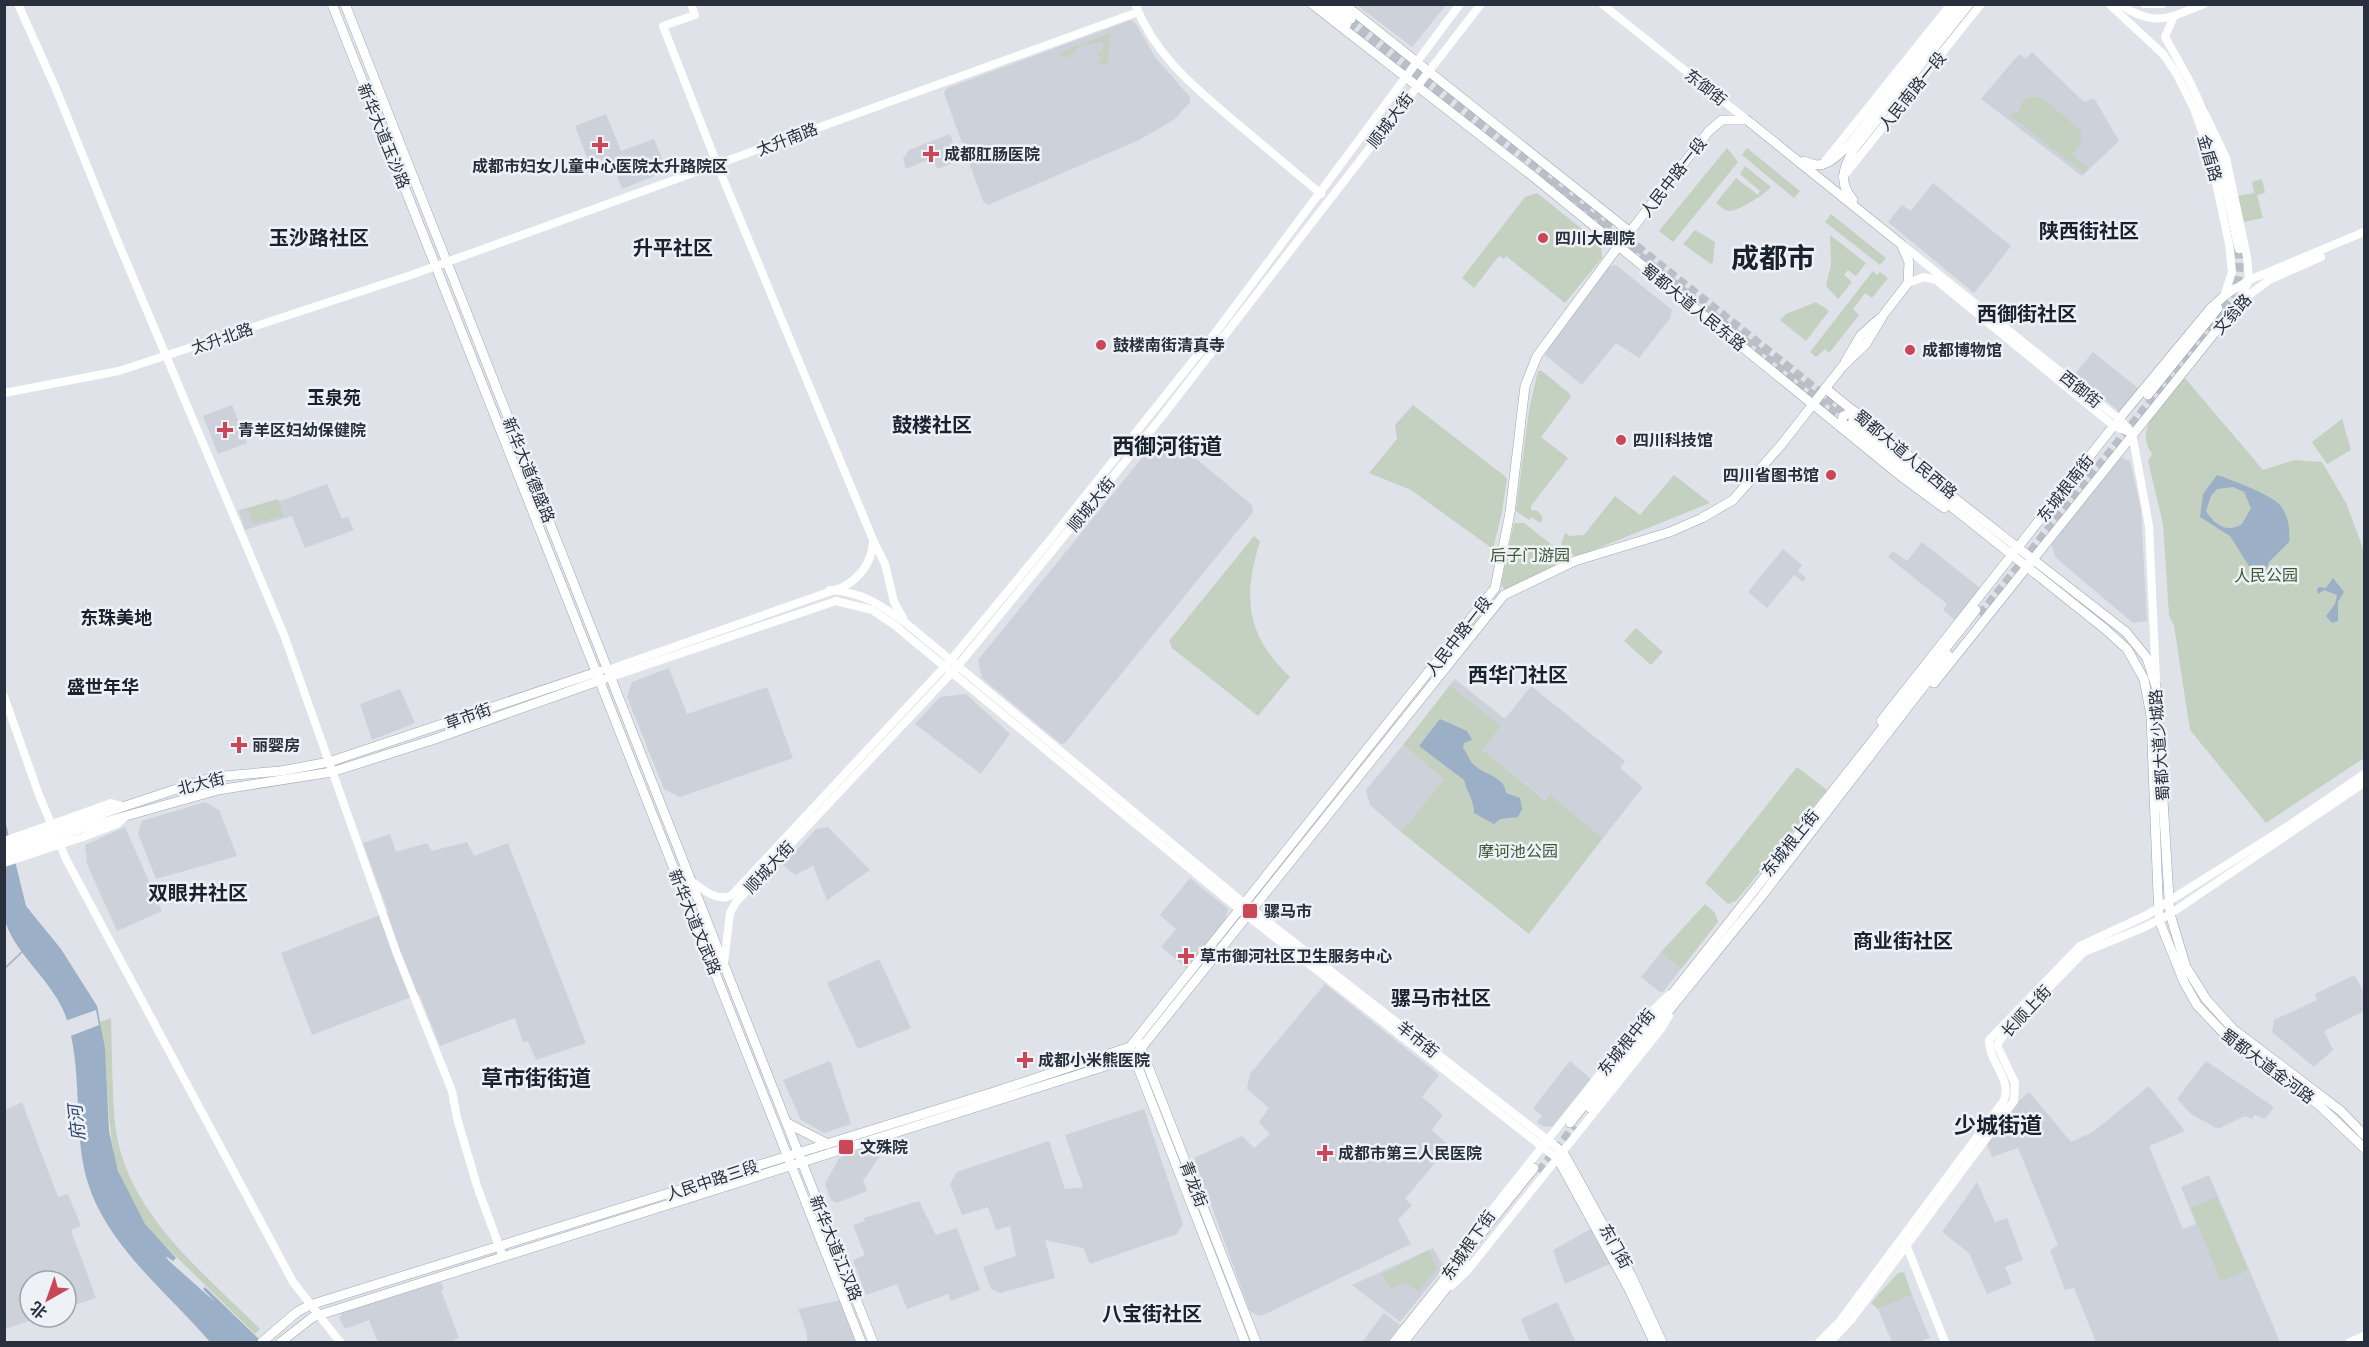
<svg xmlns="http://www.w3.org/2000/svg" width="2369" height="1347" viewBox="0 0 2369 1347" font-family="Ubuntu,'Noto Sans SC',sans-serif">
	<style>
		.built { fill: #cdd1da }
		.green { fill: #c4d1c0 }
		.water { fill: #9bafc7; fill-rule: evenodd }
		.pier { fill: #dfe2e8 }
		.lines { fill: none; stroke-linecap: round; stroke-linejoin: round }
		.stream { stroke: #9bafc7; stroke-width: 1.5 }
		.primary-tunnel { stroke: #babec6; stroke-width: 9; stroke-dasharray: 9 4.5; stroke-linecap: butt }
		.primary-casing { stroke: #9ea6b3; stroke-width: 10 }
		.secondary { stroke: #fff; stroke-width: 8 }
		.primary { stroke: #fff; stroke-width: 9 }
		.primary-bridge-casing { stroke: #9ea6b3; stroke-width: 10; stroke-linecap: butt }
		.secondary-bridge { stroke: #fff; stroke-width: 8 }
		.primary-bridge { stroke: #fff; stroke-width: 9 }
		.poi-dot { fill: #ca4757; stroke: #eef1f5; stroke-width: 2 }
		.labels { text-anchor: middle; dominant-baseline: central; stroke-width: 5; stroke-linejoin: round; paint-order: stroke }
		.street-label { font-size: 16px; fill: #28303e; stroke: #eef1f5 }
		.poi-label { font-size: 16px; font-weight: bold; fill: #28303e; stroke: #eef1f5; text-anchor: start }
		.park-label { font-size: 16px; fill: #3c5936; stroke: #eef1f5 }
		.neighbourhood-label { font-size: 18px; font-weight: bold; fill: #1a212f; stroke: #eef1f5 }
		.water-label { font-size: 18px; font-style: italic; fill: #344d71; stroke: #eef1f5 }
		.quarter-label { font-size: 20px; font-weight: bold; fill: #1a212f; stroke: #eef1f5 }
		.district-label { font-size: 22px; font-weight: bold; fill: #1a212f; stroke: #eef1f5 }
		.town-label { font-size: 28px; font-weight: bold; fill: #1a212f; stroke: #eef1f5 }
	</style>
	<rect width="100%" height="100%" fill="#dfe2e8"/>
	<g class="built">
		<polygon points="1357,5 1446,4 1446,5 1412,47"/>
		<polygon points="1131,20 1136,24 1155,57 1190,97 1190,102 1175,119 1139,140 988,205 983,201 944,93 947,88"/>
		<polygon points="2032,52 2084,102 2094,98 2119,141 2082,176 1981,99 2019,54 2026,59"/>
		<polygon points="606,114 621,151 654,139 662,159 658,161 662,173 622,189 610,157 590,165 575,126"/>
		<polygon points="950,134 959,161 937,169 932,158 906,169 903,159 909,150"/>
		<polygon points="1933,183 2011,246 1974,293 1888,222 1902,205 1911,211"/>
		<polygon points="1616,265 1672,310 1670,318 1639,358 1616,343 1582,385 1545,355 1549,346 1609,266"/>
		<polygon points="2093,352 2139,389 2120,412 2074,375"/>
		<polygon points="232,405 247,443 218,454 203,416"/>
		<polygon points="1159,437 1170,437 1252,505 1253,512 1065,743 1061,744 982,678 978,660"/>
		<polygon points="2119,457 2130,461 2141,510 2147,621 2133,623 2055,557 2050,540"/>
		<polygon points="327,484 342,519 348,517 354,530 305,548 292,516 245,530 238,510 283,500"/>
		<polygon points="1922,542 1980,588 1955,620 1943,610 1947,604 1888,557 1893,551 1907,561"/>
		<polygon points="1783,549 1802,565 1798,571 1806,578 1803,582 1794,575 1767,608 1748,592"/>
		<polygon points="669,668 687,714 767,687 793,758 680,797 664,789 627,697 632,682"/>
		<polygon points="1455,679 1505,719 1531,686 1625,761 1620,768 1643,787 1603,838 1550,796 1546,800 1483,750 1501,726 1450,685"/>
		<polygon points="400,689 415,723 372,740 360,704"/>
		<polygon points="966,694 1010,734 981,774 915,724 940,697"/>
		<polygon points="1403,745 1444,779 1401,832 1370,805 1366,790"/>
		<polygon points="205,802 219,810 237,856 156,879 138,833 142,821"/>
		<polygon points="125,827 162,911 117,931 87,864 85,845"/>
		<polygon points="828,827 870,870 827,900 813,866 795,875 783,865 816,829"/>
		<polygon points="390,834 396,852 427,843 432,851 467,842 474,856 508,843 586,1043 536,1060 528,1041 523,1042 515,1018 440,1046 419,994 312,1035 281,953 388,912 363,843"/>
		<polygon points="1190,878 1228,909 1225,921 1186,968 1161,947 1176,929 1160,915"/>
		<polygon points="1661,952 1681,969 1663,992 1660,992 1641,977"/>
		<polygon points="879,959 911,1028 858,1049 827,983"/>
		<polygon points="2354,975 2364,992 2364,1011 2324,1031 2333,1050 2314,1067 2272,1032 2274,1020 2317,1000 2315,994"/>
		<polygon points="1325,984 1439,1075 1422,1097 1443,1115 1432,1130 1449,1146 1405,1199 1412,1205 1398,1220 1411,1244 1261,1316 1250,1312 1194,1158 1242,1136 1254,1148 1270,1134 1259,1122 1269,1108 1247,1089 1250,1074"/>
		<polygon points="830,1061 851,1124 824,1133 801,1120 783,1080"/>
		<polygon points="1570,1061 1592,1080 1552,1127 1542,1126 1537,1122 1542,1116 1533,1108"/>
		<polygon points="2206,1061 2274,1107 2265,1119 2255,1115 2252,1119 2245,1116 2218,1129 2191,1114 2177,1099"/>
		<polygon points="2149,1086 2185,1131 2149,1146 2183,1229 2196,1224 2181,1187 2209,1175 2280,1342 2096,1342 2074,1288 2065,1290 2050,1250 2058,1245 2018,1148 1992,1157 1986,1143 2017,1102 2029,1092 2071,1142 2093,1132"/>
		<polygon points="22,1102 58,1197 68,1194 81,1226 71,1230 96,1298 66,1308 66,1281 30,1281 30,1317 41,1317 5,1329 5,1110"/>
		<polygon points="1144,1109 1183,1224 1177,1234 1090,1264 1083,1248 1045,1240 1055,1278 1000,1293 991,1289 983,1267 1016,1256 1010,1226 996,1230 988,1207 962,1215 950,1184 957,1172 1049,1141 1065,1189 1083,1187 1065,1135"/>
		<polygon points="892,1138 863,1181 867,1191 837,1203 831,1200 825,1184 839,1158"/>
		<polygon points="1977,1182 1995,1222 2007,1218 2023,1260 2005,1267 2012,1284 1987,1294 1969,1253 1942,1232"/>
		<polygon points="919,1201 936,1235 957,1228 980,1290 951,1301 948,1294 907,1309 897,1284 866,1295 853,1260 865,1255 853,1225 865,1221 864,1218"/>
		<polygon points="1594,1227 1612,1263 1565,1284 1553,1250"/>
		<polygon points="1433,1248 1444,1267 1400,1322 1352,1285"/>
		<polygon points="441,1282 444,1289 441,1290 459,1338 454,1340 455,1342 378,1342 369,1320 345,1329 339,1318 343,1311"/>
		<polygon points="1912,1295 1930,1338 1918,1342 1892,1342 1878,1309"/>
		<polygon points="842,1300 857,1342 807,1342 807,1334 798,1309"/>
		<polygon points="1557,1302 1576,1342 1530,1342 1521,1319"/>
		<polygon points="1384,1313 1400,1325 1387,1342 1362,1342"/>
	</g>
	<g class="green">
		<polygon points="1111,33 1107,64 1097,64 1101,57 1096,54 1104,48 1102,42 1080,46 1067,58 1058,53"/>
		<polygon points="2030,97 2043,98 2081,131 2081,146 2071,154 2088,168 2084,173 2011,116 2014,112 2018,114 2022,102"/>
		<polygon points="1727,148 1738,162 1673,242 1659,231"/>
		<polygon points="1747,148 1800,191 1794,198 1742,155"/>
		<path d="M 1745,166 L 1771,187 C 1765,194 1739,211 1729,211 C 1723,210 1720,206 1716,203 L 1736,178 L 1758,195 L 1760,191 L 1740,174 Z"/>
		<polygon points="2262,179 2265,193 2257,195 2263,218 2244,222 2238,196 2254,193 2252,182"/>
		<polygon points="1537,193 1601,244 1602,258 1565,303 1506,256 1504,259 1499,256 1474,288 1462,278 1525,197"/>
		<polygon points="1831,214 1886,258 1880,265 1825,222"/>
		<polygon points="1695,230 1715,242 1713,262 1711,264 1683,244"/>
		<polygon points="1830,235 1866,263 1856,276 1848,270 1844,275 1852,282 1838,299 1826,286 1831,265"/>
		<polygon points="1873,271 1877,275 1880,272 1888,278 1872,298 1865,293 1853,309 1859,315 1829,353 1825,349 1816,357 1810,352"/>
		<polygon points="1816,302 1829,311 1806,341 1780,320 1786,314"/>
		<polygon points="1538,371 1542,371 1569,393 1571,397 1541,437 1568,458 1531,506 1531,510 1538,511 1543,518 1540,523 1532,517 1529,520 1516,511 1529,410"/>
		<path d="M 2184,377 L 2263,470 L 2294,460 L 2322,462 L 2346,503 L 2364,551 L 2364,758 L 2266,823 L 2190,730 L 2174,626 L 2169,615 L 2163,524 L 2148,461 L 2152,454 C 2132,426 2167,398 2184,377 Z"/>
		<polygon points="1413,405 1507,478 1502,512 1493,549 1411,490 1369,473 1397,439 1395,425"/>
		<polygon points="2342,419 2351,450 2327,464 2312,442"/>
		<polygon points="1674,475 1710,503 1576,557 1561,544 1565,533 1570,536 1584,535 1615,496 1640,515"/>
		<polygon points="278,499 283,516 253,524 247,508"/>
		<polygon points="1514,523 1524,523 1566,556 1565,562 1505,590 1501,584"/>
		<path d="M 1254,536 L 1260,541 C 1243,597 1245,634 1290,677 L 1258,716 L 1172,648 L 1169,641 Z"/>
		<polygon points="1636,628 1663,652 1651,665 1624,641"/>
		<polygon points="1450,685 1501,726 1483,750 1545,800 1550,795 1603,838 1529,934 1401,832 1444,779 1403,745"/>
		<polygon points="1797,767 1827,790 1736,901 1728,904 1705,883"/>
		<polygon points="1705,904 1715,913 1718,922 1681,969 1661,952"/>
		<path d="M 111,1018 C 112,1053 112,1089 115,1124 C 125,1212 202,1271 260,1329 L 255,1334 L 151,1232 C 96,1163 115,1099 100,1022 Z"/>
		<polygon points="2217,1197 2248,1270 2221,1281 2191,1208"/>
		<polygon points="1428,1250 1437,1268 1418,1292 1404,1282 1390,1289 1382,1275"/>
		<polygon points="1904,1272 1912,1295 1878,1309 1871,1303 1898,1273"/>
	</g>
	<g class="water">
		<path d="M 2217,475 C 2230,479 2274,496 2281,506 C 2289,518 2290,529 2289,542 L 2269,562 L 2264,577 L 2259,582 L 2230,536 L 2200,517 L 2203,494 ZM 2233,487 L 2244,492 L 2251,508 L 2242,524 C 2227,534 2214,524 2206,511 L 2211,496 L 2217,489 Z"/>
		<polygon points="2333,578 2344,592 2338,602 2338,621 2332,623 2326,616 2335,604 2337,595 2324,590 2318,594 2317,590 2319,587 2326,588"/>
		<path d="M 1440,719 L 1467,731 L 1472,740 L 1464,743 L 1463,748 C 1467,753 1470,762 1474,765 C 1485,775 1505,777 1506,793 L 1520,798 L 1522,809 L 1518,817 L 1500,819 L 1494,824 L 1474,813 C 1474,800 1467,792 1464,780 L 1419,746 Z"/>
		<path d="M 4,816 L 26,906 L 61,949 L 97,1006 L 105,1048 L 109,1131 L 118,1171 L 145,1224 L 176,1258 L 173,1261 L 166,1256 L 168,1260 L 215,1302 L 203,1289 L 205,1287 L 262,1342 L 210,1342 C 164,1288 96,1238 83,1163 C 75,1116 81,1065 67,1020 C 56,984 19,959 6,924 C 0,909 5,837 4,816 Z"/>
	</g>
	<polygon class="pier" points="96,1010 99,1025 68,1037 65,1021"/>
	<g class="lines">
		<polyline class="stream" points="4,969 23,951"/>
		<g class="primary-tunnel">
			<polyline points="1351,19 1852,418"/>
			<polyline points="1347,24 1515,157"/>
			<polyline points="1545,180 1847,423"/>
			<path d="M 1980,615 L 2223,311 C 2237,290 2241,274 2239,249"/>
			<polyline points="1539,1172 1575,1126"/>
		</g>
		<g class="primary-casing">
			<g id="primary">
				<polyline points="332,4 861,1342"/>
				<polyline points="345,4 873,1342"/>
				<polyline points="1312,4 1535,178 1902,477 1944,508"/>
				<polyline points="1323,4 1347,24"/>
				<polyline points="1333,4 1351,19"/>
				<polyline points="1344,4 1630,232"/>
				<polyline points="2201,106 2218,154 2239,249"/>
				<path d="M 1804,161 C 1823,172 1835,158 1849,145 L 1960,4"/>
				<path d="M 1853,200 C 1838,183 1843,168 1854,149 L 1969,4"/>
				<polyline points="1845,362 1861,335 1879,319"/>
				<polyline points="1825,388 1920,465"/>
				<polyline points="2148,395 2218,308"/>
				<polyline points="1853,419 2126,632 2147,658 2156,686 2170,914 2186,967 2206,999 2233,1029 2341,1111 2364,1135"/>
				<polyline points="1849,425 2105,629 2127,649 2144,679 2151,716 2159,920 2184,982 2197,1005 2232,1042 2319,1105 2364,1148"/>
				<polyline points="1841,427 1843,416 1854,411"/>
				<polyline points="1934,683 2236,306"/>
				<polyline points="1881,721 2119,419 2210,309 2224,296"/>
				<polyline points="77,822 213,777 281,771 329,762 600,671"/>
				<polyline points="80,829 218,790 332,772 432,740 604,679"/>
				<polyline points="1139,1043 1256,1342"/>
				<polyline points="1132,1052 1245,1342"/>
				<polyline points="1590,1108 1761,897 1948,655"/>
				<polyline points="787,1123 828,1144"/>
				<polyline points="1570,1123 1976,610"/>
				<polyline points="1563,1152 1631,1275 1662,1342"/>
				<polyline points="1558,1159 1629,1289 1654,1342"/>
				<polyline points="262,1342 297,1312 310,1305 997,1091 1130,1047 1495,588 1510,513 1525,386 1537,356 1614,252 1709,131 1722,120 1747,120 1901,244 1909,262 1908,283 1884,314 1866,344 1842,367 1782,444 1733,500 1702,518 1670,532 1575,561 1504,595 1134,1057 313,1317 281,1342"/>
				<polyline points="1394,1342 1534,1168"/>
				<polyline points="1404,1342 1466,1263"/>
			</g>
		</g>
		<g class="secondary">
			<polyline points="18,4 56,89 115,235 284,635 397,954 452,1091 457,1118 477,1186 503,1257"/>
			<polyline points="691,4 695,15 663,26 717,164 874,542 885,564 894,602 903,618"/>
			<path d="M 1135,4 C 1156,58 1197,89 1239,125 C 1266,148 1294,171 1321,194"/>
			<polyline points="1602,4 1747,120"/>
			<polyline points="2109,4 2163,54 2176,73 2194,109 2210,154 2229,244 2232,272 2224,296"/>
			<path d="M 2120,4 C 2153,28 2170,18 2204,4"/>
			<polyline points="2144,4 2162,4"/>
			<polyline points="2174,16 2165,37 2188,78 2226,158 2247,257 2249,280 2236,306"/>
			<polyline points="1822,165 1951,4"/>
			<polyline points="1843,177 1981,4"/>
			<polyline points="1901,244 2119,419 2132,433"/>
			<polyline points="1908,283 1924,277 1936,280 2114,426 2129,432"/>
			<polyline points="2224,296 2249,280 2364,232"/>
			<polyline points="2241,301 2269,280 2321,257"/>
			<polyline points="4,393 119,371 411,275 1138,12"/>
			<polyline points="2132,433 2149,526 2156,680"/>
			<path d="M 830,590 C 862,592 881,605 906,623 L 1245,904 L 1563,1152"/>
			<path d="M 608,670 L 843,587 C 861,577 871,563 873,543"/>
			<polyline points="611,677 836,601 872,610 893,624 1240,910 1558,1159"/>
			<polyline points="4,696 39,795 66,859 293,1282 340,1342"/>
			<polyline points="75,816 111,803 122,806"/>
			<polyline points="83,837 117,824 125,817"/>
			<path d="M 691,881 C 703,889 717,903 732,895 L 950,661 L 1050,540 L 1216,332 L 1460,4"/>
			<polyline points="724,963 730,913 736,902 957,667 1160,419 1481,4"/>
			<polyline points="1905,1242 1945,1342"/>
			<polyline points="1447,1272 1465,1244 1642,1021 1669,995"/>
			<polyline points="1451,1286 1467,1271 1661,1029 1669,1016"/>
			<path d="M 1819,1342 L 1840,1321 L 2003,1102 C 2014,1080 1988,1062 1989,1040 L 2080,946 L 2147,915 L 2288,826 L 2364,774"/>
			<polyline points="1830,1342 1851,1320 2014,1101 2015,1083 1997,1045 2004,1034 2084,952 2143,928 2170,914 2364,783"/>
			<polyline points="2350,1342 2364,1336"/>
		</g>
		<use href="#primary" class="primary"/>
		<g class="primary-bridge-casing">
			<g id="primary-bridge">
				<polyline points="4,848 77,822"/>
				<polyline points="4,856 80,829"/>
			</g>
		</g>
		<g class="secondary-bridge">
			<polyline points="4,841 75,816"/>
			<polyline points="4,863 83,837"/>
		</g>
		<use href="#primary-bridge" class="primary-bridge"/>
	</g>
	<g class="poi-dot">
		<path d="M597 136h6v6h6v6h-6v6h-6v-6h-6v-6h6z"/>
		<path d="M928 145h6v6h6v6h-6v6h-6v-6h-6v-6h6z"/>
		<circle cx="1543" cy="238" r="6"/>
		<circle cx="1101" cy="345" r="6"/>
		<circle cx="1910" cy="350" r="6"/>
		<path d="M222 421h6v6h6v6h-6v6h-6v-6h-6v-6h6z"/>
		<circle cx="1621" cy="440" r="6"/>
		<circle cx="1831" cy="475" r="6"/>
		<path d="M236 736h6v6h6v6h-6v6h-6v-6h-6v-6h6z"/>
		<rect x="1242" y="903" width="16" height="16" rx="3"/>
		<path d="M1183 947h6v6h6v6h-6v6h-6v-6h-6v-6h6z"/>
		<path d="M1022 1051h6v6h6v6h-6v6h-6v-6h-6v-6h6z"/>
		<rect x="838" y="1139" width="16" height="16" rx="3"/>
		<path d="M1322 1144h6v6h6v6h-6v6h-6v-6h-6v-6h6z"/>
	</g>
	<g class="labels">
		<g class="street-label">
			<text transform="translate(1706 87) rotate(38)">东御街</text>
			<text transform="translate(1912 91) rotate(-51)">人民南路一段</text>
			<text transform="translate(1390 120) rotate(-53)">顺城大街</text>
			<text transform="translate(384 136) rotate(68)">新华大道玉沙路</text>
			<text transform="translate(787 139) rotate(-21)">太升南路</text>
			<text transform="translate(2210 158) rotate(74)">金盾路</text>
			<text transform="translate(1673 177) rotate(-52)">人民中路一段</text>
			<text transform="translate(1694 307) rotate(39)">蜀都大道人民东路</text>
			<text transform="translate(2232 314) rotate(-48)">文翁路</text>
			<text transform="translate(222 338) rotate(-19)">太升北路</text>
			<text transform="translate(2081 389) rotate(39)">西御街</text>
			<text transform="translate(1906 454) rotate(40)">蜀都大道人民西路</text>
			<text transform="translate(529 470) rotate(68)">新华大道德盛路</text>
			<text transform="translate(2065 488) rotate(-52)">东城根南街</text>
			<text transform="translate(1091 504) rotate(-51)">顺城大街</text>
			<text transform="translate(1458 636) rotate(-52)">人民中路一段</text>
			<text transform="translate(468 716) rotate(-20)">草市街</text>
			<text transform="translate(2159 745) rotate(-94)">蜀都大道少城路</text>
			<text transform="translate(201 783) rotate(-14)">北大街</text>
			<text transform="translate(1790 843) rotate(-51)">东城根上街</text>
			<text transform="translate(769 867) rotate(-47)">顺城大街</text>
			<text transform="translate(695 922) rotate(68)">新华大道文武路</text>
			<text transform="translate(2026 1011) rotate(-47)">长顺上街</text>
			<text transform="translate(1418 1039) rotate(38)">羊市街</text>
			<text transform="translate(1626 1042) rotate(-51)">东城根中街</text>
			<text transform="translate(2268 1066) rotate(37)">蜀都大道金河路</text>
			<text transform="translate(712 1180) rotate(-18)">人民中路三段</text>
			<text transform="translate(1194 1184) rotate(69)">青龙街</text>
			<text transform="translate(1468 1245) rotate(-55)">东城根下街</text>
			<text transform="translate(1616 1246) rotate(61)">东门街</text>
			<text transform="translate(836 1248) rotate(68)">新华大道江汉路</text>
		</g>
		<g class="poi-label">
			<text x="944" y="154">成都肛肠医院</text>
			<text x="600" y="166" text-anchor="middle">成都市妇女儿童中心医院太升路院区</text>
			<text x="1555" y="238">四川大剧院</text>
			<text x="1113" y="345">鼓楼南街清真寺</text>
			<text x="1922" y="350">成都博物馆</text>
			<text x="238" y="430">青羊区妇幼保健院</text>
			<text x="1633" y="440">四川科技馆</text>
			<text x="1819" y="475" text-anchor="end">四川省图书馆</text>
			<text x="252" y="745">丽婴房</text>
			<text x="1264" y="911">骡马市</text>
			<text x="1200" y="956">草市御河社区卫生服务中心</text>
			<text x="1038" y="1060">成都小米熊医院</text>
			<text x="860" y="1147">文殊院</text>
			<text x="1338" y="1153">成都市第三人民医院</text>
		</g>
		<g class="park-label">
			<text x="1530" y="555">后子门游园</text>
			<text x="2266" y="575">人民公园</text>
			<text x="1518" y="851">摩诃池公园</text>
		</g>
		<g class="neighbourhood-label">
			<text x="334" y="397">玉泉苑</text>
			<text x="116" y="617">东珠美地</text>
			<text x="103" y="686">盛世年华</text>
		</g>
		<g class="water-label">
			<text transform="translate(76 1123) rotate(-96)">府河</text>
		</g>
		<g class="quarter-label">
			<text x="2089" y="230">陕西街社区</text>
			<text x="319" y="237">玉沙路社区</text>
			<text x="673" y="247">升平社区</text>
			<text x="2027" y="313">西御街社区</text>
			<text x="932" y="424">鼓楼社区</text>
			<text x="1518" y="674">西华门社区</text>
			<text x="198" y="892">双眼井社区</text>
			<text x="1903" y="940">商业街社区</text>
			<text x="1441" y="997">骡马市社区</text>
			<text x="1152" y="1313">八宝街社区</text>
		</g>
		<g class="district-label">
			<text x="1167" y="445">西御河街道</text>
			<text x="536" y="1077">草市街街道</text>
			<text x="1998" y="1124">少城街道</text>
		</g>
		<g class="town-label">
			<text x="1773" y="257">成都市</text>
		</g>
	</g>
	<rect width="2369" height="1347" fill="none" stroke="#28303e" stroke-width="12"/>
	<g transform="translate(48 1299) rotate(220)"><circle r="28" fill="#eef1f5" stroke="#9fa4ac" stroke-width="1.5"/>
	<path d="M0-4.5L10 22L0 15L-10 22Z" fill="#ca4757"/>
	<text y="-9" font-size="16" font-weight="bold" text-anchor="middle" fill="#28303e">北</text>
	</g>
</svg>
